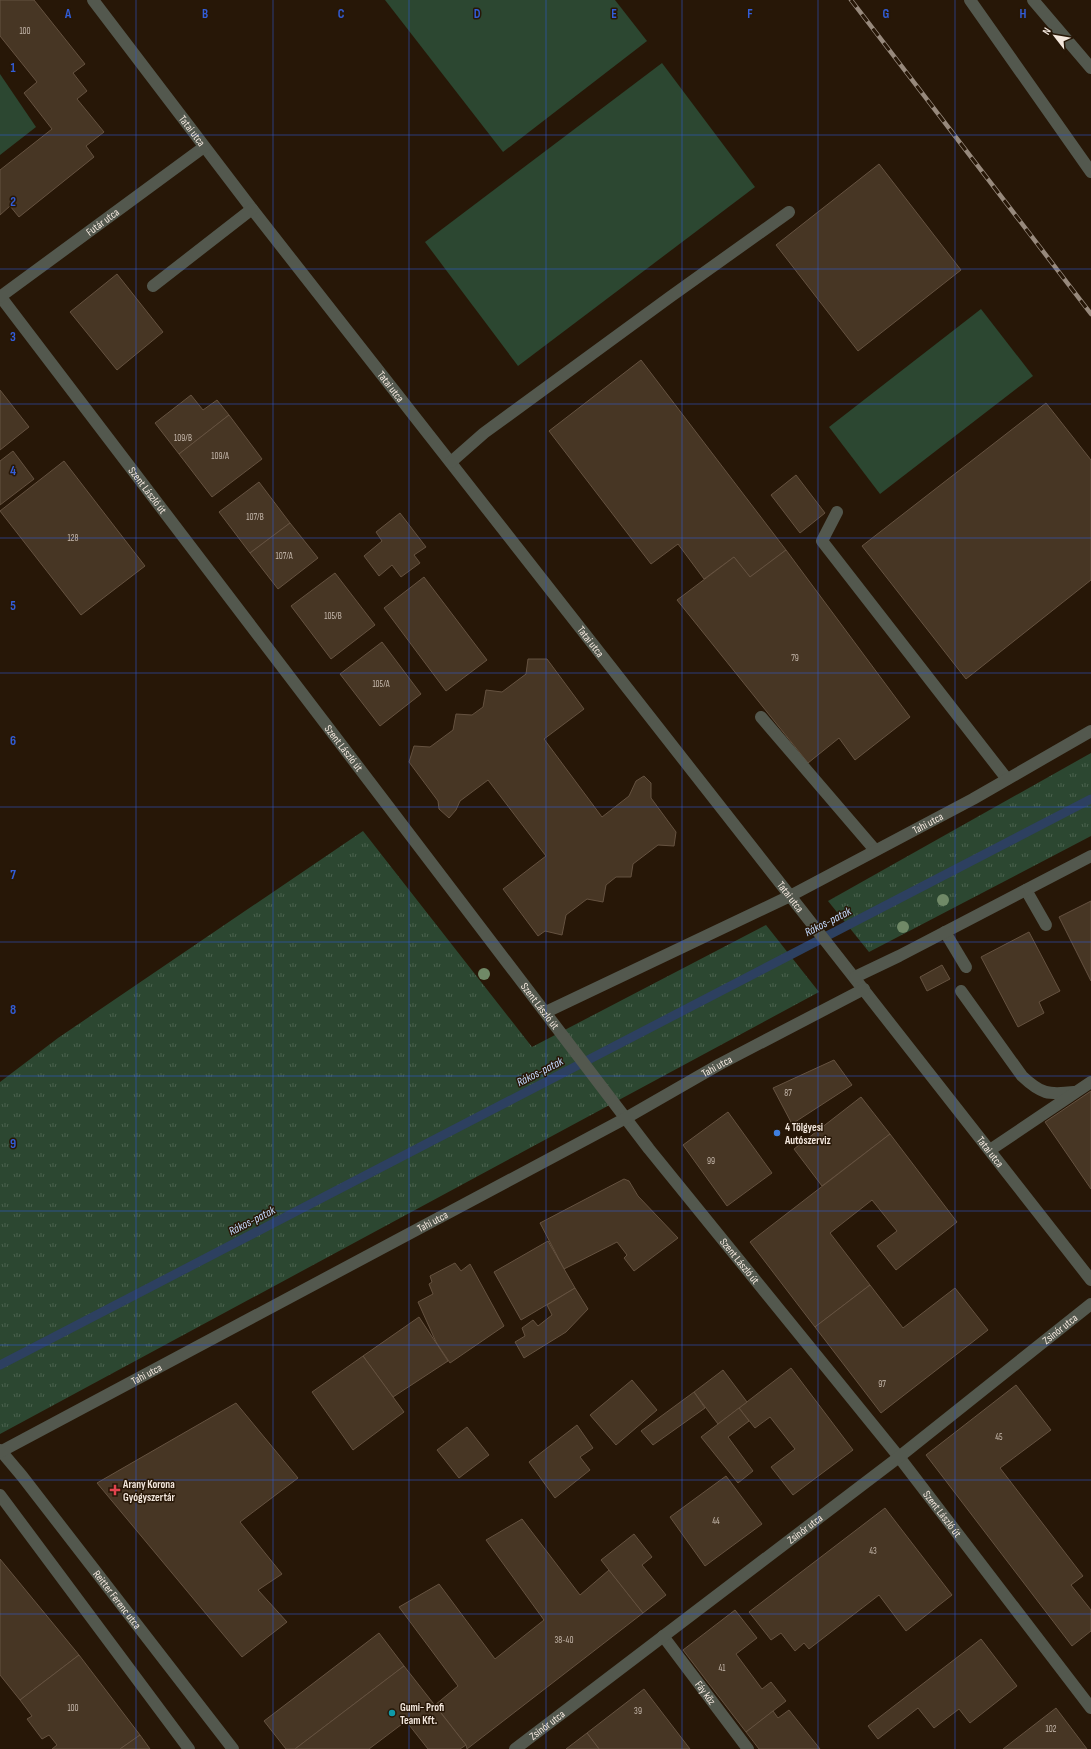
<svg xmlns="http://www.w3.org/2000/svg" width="1091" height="1749" viewBox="0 0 1091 1749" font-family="'Sofia Sans Condensed',sans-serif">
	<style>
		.grass { fill: url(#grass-tufts) }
		.green { fill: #2c4731 }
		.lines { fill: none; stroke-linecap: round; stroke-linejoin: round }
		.stream { stroke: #2d4060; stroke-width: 9 }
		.building { fill: #473624; stroke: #655240 }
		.minor { stroke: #53584e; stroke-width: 12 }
		.rail-casing { stroke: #97897c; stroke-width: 4.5 }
		.rail { stroke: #271707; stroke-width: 3; stroke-dasharray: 9; stroke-linecap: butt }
		.tree { fill: #708967 }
		.grid { fill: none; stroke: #325dd8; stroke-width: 1; stroke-opacity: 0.55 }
		.shop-dot { fill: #3f7fe0; stroke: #271707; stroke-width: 1.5 }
		.health-dot { fill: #e0444e; stroke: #271707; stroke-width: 1.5 }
		.culture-dot { fill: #0f9aa8; stroke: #271707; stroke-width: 1.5 }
		.labels { text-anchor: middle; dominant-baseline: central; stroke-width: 3; stroke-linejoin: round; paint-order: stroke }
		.number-label { font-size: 9px; fill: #c8bbaf }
		.street-label { font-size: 11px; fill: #f3e7dd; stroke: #271707 }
		.poi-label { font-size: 11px; font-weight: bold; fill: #f3e7dd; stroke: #271707; text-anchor: start }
		.water-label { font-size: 12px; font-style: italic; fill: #c4dafe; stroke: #271707 }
		.grid-label { font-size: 13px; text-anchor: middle; font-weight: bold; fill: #325dd8; stroke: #271707; stroke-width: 3; stroke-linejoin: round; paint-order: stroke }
	</style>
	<defs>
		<pattern id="grass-tufts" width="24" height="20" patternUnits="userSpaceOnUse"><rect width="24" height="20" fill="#2c4731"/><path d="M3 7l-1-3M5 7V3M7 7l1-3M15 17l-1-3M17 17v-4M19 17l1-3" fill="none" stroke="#4b624e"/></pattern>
	</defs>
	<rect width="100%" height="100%" fill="#271707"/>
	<g class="grass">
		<polygon points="1091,753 1091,836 869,952 828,901"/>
		<polygon points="363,831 532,1047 766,925 819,992 0,1434 0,1082 58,1038"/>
	</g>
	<g class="green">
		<polygon points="385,0 615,0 647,41 503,152"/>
		<polygon points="662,63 755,187 518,366 425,242"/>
		<polygon points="0,74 36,127 0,155"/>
		<polygon points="981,309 1033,376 880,494 829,427"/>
	</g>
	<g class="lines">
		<polyline class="stream" points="0,1365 1091,799"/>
	</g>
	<g class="building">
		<polygon points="0,0 34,0 85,64 73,73 87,91 77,99 104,132 86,146 94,157 19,217 10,206 0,215 0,170 52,129 24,93 37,82 0,36"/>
		<polygon points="879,164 961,270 858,351 776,245"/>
		<polygon points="117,274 163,332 117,370 70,312"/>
		<polygon points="641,360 786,550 750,577 734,557 704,579 678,544 651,564 549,431"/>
		<polygon points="0,390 29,427 0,450"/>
		<polygon points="191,395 203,410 217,400 229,415 179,454 155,423"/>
		<polygon points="1046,403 1091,460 1091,580 966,679 862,546"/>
		<polygon points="229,415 262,459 212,497 179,454"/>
		<polygon points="13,451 34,479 0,505 0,461"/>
		<polygon points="64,461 145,566 81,615 0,511"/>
		<polygon points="796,475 825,513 800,533 771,495"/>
		<polygon points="259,482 290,523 250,553 219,512"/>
		<polygon points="400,513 426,547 414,555 420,563 401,577 392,565 379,576 364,556 382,541 376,532"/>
		<polygon points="290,523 318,558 278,589 250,553"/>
		<polygon points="786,550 910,717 855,760 839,738 808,763 677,600 734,557 750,577"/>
		<polygon points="335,573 375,625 331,659 291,606"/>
		<polygon points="424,577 487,660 446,691 384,608"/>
		<polygon points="382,642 421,694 380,726 340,674"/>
		<polygon points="528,659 547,659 584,709 544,739 602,817 629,796 636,781 644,776 651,783 651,798 676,832 674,846 658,845 633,864 631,877 616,877 606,885 603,902 587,899 566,915 562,935 545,931 538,936 503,889 546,856 488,780 460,801 456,810 449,818 439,809 438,801 409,762 414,746 430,747 453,730 456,714 472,715 483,707 486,690 502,692 526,674"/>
		<polygon points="1091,901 1091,981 1059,917"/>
		<polygon points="1029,932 1060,991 1039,1002 1044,1013 1018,1027 981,957"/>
		<polygon points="942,965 950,979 927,991 920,977"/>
		<polygon points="834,1060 852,1085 792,1124 773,1088"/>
		<polygon points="1091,1091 1091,1189 1045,1122"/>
		<polygon points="861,1097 890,1134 822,1186 794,1149"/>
		<polygon points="728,1112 772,1173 727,1206 683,1145"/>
		<polygon points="890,1134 957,1222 896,1270 877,1246 897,1231 872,1200 830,1233 870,1285 815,1327 750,1242"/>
		<polygon points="624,1179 629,1181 638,1196 678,1238 634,1271 624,1258 627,1255 617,1242 564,1269 540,1223"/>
		<polygon points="548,1241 575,1288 521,1320 494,1272"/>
		<polygon points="455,1263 461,1271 470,1264 504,1326 450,1363 436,1342 418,1302 433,1294 429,1284 432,1282 430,1276"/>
		<polygon points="870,1285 903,1328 955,1288 988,1330 881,1413 815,1327"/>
		<polygon points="575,1288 588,1309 566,1332 524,1358 515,1342 525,1336 522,1328 533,1320 538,1326 552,1315 547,1305"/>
		<polygon points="419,1317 448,1361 393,1397 363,1356"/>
		<polygon points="363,1356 404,1412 353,1450 312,1392"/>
		<polygon points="791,1368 853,1450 793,1495 771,1467 795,1449 770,1417 755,1428 739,1408"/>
		<polygon points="723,1370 747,1402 718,1424 694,1392"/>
		<polygon points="632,1380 657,1410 616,1445 590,1415"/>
		<polygon points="1016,1385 1051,1430 1000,1468 1083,1576 1071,1585 1091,1610 1091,1631 1072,1646 926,1455"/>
		<polygon points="694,1392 705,1408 653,1445 641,1431"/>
		<polygon points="236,1403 298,1478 240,1522 282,1574 258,1590 287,1622 242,1657 97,1483"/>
		<polygon points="739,1408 749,1421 728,1437 753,1471 738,1483 701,1437"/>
		<polygon points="577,1425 593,1448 580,1457 590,1470 555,1498 529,1462"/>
		<polygon points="467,1427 489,1455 459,1478 437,1450"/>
		<polygon points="726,1476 762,1524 705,1566 670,1517"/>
		<polygon points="885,1508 952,1595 906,1631 879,1595 809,1649 804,1643 795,1651 781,1633 771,1640 749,1612"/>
		<polygon points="522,1519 580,1595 609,1570 643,1613 467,1749 466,1745 435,1705 458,1686 399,1607 439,1584 495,1659 544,1620 486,1540"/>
		<polygon points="634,1534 652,1557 642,1565 666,1595 643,1613 601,1560"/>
		<polygon points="0,1559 79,1655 20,1700 0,1675"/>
		<polygon points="735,1610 757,1638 736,1654 762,1689 771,1682 786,1701 746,1732 683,1650"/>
		<polygon points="379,1633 404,1666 295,1749 286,1749 264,1721"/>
		<polygon points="981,1639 1017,1686 970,1723 959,1709 934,1728 918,1708 878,1739 868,1726"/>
		<polygon points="79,1655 140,1735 120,1749 52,1749 57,1745 49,1735 42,1739 27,1719 32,1716 20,1700"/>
		<polygon points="404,1666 466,1745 460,1749 428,1749 406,1721 369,1749 295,1749"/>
		<polygon points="644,1689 690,1749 599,1749 587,1733"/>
		<polygon points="1056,1708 1087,1749 1003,1749"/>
		<polygon points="789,1710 820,1749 759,1749 746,1732 773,1711 778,1718"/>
		<polygon points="587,1733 599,1749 566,1749"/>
		<polygon points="140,1735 150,1749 120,1749"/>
	</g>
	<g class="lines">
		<g class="minor">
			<path id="s1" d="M 93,0 L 252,209 L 1091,1280"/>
			<polyline points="970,0 1091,172"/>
			<polyline points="1033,0 1091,68"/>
			<polyline points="153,286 252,209"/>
			<path id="s2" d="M 0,296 L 649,1149 L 899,1457 L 1091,1708"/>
			<path id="s3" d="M 0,297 L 204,147"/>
			<polyline points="451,462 484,433 670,297 789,212"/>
			<polyline points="837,512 822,541 1007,779"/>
			<polyline points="761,717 875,850"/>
			<polyline points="1026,890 1046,925"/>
			<polyline points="945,932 966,967"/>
			<polyline points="855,977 899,956 1091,856"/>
			<path d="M 961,991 L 1022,1076 C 1041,1094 1048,1095 1074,1092"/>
			<path id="s4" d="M 546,1012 L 790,896 L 973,799 L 1091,731"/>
			<polyline points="990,1150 1091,1082"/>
			<path id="s5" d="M 0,1450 L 22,1476 L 233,1749"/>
			<path id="s6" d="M 0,1452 L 626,1118 L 720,1064 L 864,989"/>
			<polyline points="0,1495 189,1749"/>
			<path id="s7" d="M 663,1636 L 748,1749"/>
			<path id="s8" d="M 515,1749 L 899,1457 L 1091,1304"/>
		</g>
		<g class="rail-casing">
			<polyline id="rail" points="851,0 1091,314"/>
		</g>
		<use href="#rail" class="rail"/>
	</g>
	<g class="tree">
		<circle cx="943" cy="900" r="6"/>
		<circle cx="903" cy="927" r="6"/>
		<circle cx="484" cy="974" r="6"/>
	</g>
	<path class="grid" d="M 136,0 L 136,1749M 273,0 L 273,1749M 409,0 L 409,1749M 546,0 L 546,1749M 682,0 L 682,1749M 818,0 L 818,1749M 955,0 L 955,1749M 0,135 L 1091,135M 0,269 L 1091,269M 0,404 L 1091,404M 0,538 L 1091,538M 0,673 L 1091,673M 0,807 L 1091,807M 0,942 L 1091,942M 0,1076 L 1091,1076M 0,1211 L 1091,1211M 0,1345 L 1091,1345M 0,1480 L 1091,1480M 0,1614 L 1091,1614"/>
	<circle class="shop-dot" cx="777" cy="1133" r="4"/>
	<path class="health-dot" d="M113 1484h4v4h4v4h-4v4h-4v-4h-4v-4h4z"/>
	<circle class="culture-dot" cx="392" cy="1713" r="4"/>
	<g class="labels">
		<g class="number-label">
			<text x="25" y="31">100</text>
			<text x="183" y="438">109/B</text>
			<text x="220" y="456">109/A</text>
			<text x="255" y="517">107/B</text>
			<text x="73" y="538">128</text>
			<text x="284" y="556">107/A</text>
			<text x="333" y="616">105/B</text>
			<text x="795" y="658">79</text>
			<text x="381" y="684">105/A</text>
			<text x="788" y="1093">87</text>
			<text x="711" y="1161">99</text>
			<text x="882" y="1384">97</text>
			<text x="999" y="1437">45</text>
			<text x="716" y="1521">44</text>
			<text x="873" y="1551">43</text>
			<text x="564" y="1640">38-40</text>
			<text x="722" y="1668">41</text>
			<text x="73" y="1708">100</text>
			<text x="638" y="1711">39</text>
			<text x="1051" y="1729">102</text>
		</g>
		<g class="street-label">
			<text stroke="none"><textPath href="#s1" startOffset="164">Tatai utca</textPath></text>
			<text stroke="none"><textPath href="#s3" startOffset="127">Futár utca</textPath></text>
			<text stroke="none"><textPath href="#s1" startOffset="488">Tatai utca</textPath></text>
			<text stroke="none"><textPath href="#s2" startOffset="244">Szent László út</textPath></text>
			<text stroke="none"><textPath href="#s1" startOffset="812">Tatai utca</textPath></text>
			<text stroke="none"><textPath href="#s2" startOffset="568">Szent László út</textPath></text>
			<text stroke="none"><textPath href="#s4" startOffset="426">Tahi utca</textPath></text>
			<text stroke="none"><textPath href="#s1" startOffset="1136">Tatai utca</textPath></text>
			<text stroke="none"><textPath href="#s2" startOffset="892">Szent László út</textPath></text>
			<text stroke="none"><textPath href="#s6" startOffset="814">Tahi utca</textPath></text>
			<text stroke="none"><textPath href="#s1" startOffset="1460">Tatai utca</textPath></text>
			<text stroke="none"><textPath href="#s6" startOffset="490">Tahi utca</textPath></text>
			<text stroke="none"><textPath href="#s2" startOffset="1216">Szent László út</textPath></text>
			<text stroke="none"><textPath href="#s8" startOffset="688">Zsinór utca</textPath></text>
			<text stroke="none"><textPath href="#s6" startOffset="166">Tahi utca</textPath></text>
			<text stroke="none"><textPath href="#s2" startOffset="1540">Szent László út</textPath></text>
			<text stroke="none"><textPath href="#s8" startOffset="364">Zsinór utca</textPath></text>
			<text stroke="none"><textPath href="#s5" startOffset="190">Reitter Ferenc utca</textPath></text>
			<text stroke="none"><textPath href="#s7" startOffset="71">Fáy köz</textPath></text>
			<text stroke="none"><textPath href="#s8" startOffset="40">Zsinór utca</textPath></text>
		</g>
		<g class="poi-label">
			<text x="785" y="1127">4 Tölgyesi<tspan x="785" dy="13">Autószerviz</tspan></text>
			<text x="123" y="1484">Arany Korona<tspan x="123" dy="13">Gyógyszertár</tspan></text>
			<text x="400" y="1707">Gumi- Profi<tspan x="400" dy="13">Team Kft.</tspan></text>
		</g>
		<g class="water-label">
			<text transform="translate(828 922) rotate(-27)">Rákos-patak</text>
			<text transform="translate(540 1072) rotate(-27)">Rákos-patak</text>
			<text transform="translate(252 1221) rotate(-27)">Rákos-patak</text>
		</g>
	</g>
	<g class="grid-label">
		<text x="68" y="18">A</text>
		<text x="205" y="18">B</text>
		<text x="341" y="18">C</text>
		<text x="477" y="18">D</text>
		<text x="614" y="18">E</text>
		<text x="750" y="18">F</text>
		<text x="886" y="18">G</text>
		<text x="1023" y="18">H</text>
		<text x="13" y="72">1</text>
		<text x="13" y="206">2</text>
		<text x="13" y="341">3</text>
		<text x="13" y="475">4</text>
		<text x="13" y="610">5</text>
		<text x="13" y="745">6</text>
		<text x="13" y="879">7</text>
		<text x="13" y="1014">8</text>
		<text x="13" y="1148">9</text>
	</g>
	<g transform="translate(1055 36) rotate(301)" stroke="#271707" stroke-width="3" paint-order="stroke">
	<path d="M0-3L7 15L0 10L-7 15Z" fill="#f3e7dd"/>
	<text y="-6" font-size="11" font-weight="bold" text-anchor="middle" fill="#f3e7dd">N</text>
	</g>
</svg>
